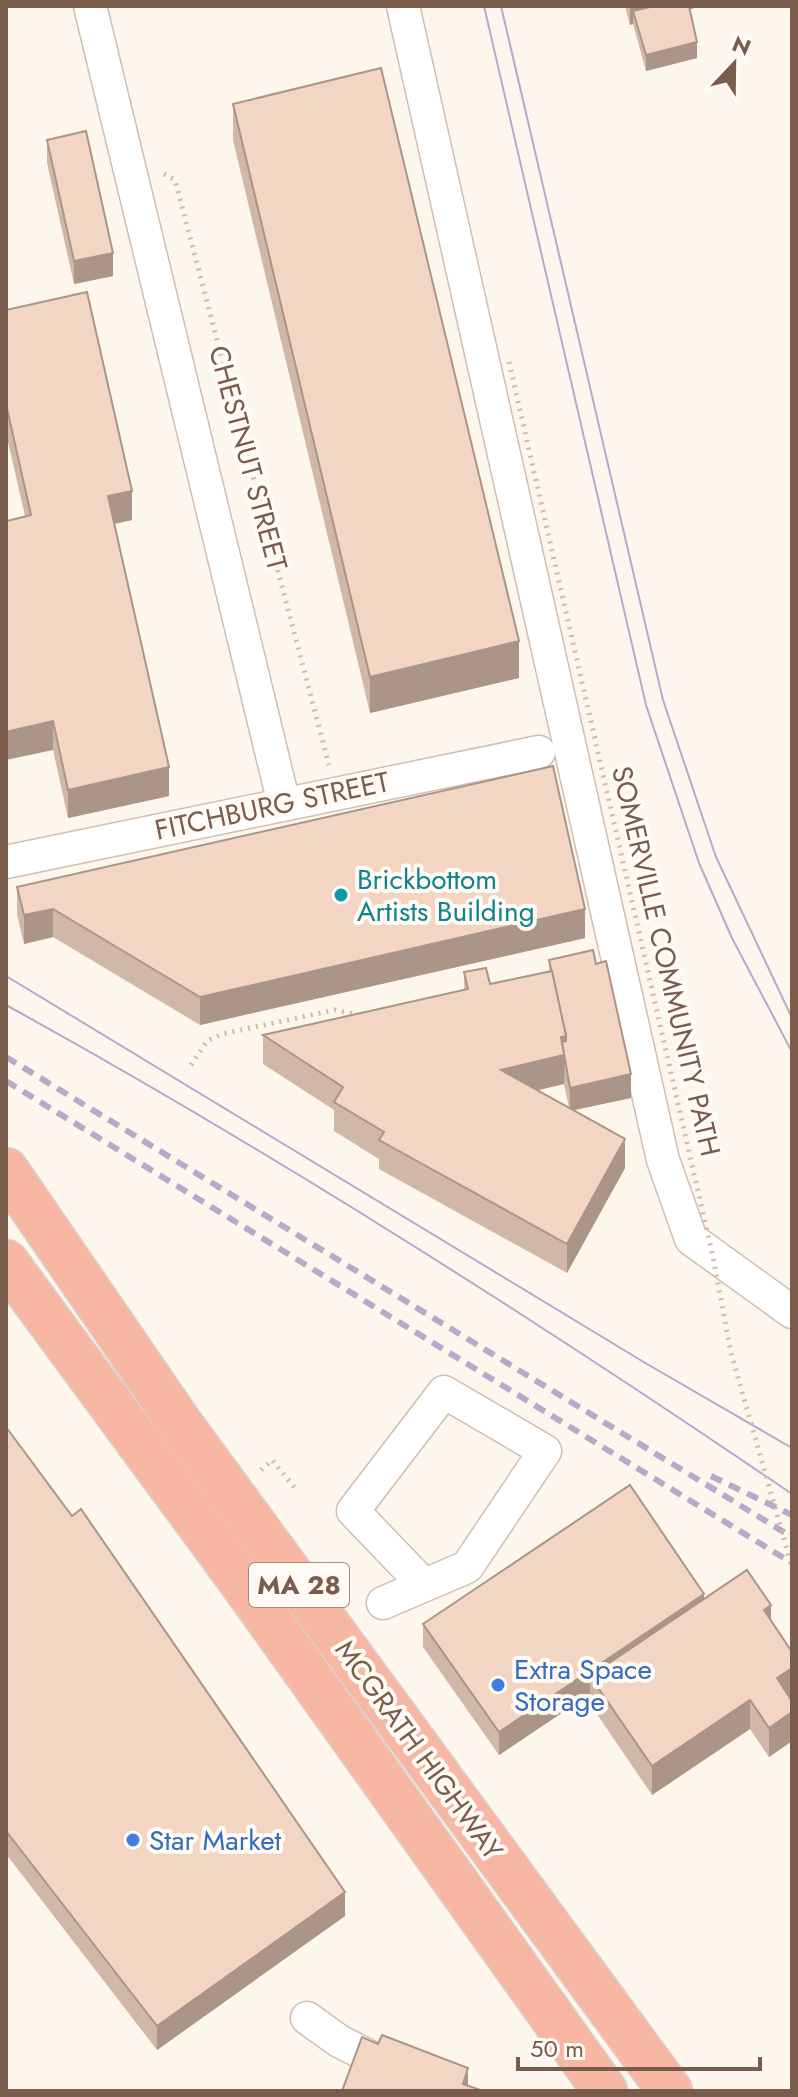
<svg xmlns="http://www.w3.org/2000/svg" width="798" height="2097" viewBox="0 0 798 2097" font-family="Jost,sans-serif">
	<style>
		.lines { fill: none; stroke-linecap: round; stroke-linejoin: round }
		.minor-casing { stroke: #d1beb0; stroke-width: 35 }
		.highway-casing { stroke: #dad1cd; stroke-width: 47 }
		.path { stroke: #d9b8a5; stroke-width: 5; stroke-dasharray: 2 6; stroke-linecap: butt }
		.minor { stroke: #fff; stroke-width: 32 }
		.highway { stroke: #f7b7a3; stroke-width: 44 }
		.tram { stroke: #b9a8c9; stroke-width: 2 }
		.rail { stroke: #b9a8c9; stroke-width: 6; stroke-dasharray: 12 8; stroke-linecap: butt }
		.path-bridge { stroke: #d9b8a5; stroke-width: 5; stroke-dasharray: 2 6; stroke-linecap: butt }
		.wall { fill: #d1b7a8; fill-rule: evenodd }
		.shaded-wall { fill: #aa9588 }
		.building { fill: #f3d5c3; stroke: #aa9588; stroke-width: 2 }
		.culture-dot { fill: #0f9aa8; stroke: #fffaf3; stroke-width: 3 }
		.shop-dot { fill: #3f7fe0; stroke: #fffaf3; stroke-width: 3 }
		.labels { text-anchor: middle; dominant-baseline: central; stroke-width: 8; stroke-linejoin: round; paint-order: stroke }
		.shield { fill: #fffaf3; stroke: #a28b7f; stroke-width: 2 }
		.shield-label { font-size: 26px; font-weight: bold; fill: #7a5c4d }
		.street-label { font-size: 28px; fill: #7a5c4d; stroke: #fffaf3 }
		.culture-label { font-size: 28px; fill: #0d838f; stroke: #fffaf3; text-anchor: start }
		.shop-label { font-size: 28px; fill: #366cbe; stroke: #fffaf3; text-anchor: start }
	</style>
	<rect width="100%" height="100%" fill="#fdf6ec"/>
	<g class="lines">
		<g class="minor-casing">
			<g id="minor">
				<polyline points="90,6 284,804"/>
				<polyline points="403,6 663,1160 691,1239 792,1312"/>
				<polyline points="6,862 539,752"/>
				<polyline points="383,1603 467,1567 545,1451 444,1392 353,1511 424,1585"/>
				<polyline points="307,2018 339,2041 380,2062"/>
			</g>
		</g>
		<g class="highway-casing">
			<g id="highway">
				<polyline points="6,1170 181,1425 670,2091"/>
				<polyline points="6,1262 243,1584 605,2091"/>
			</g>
		</g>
		<g class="path">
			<polyline points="164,174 175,180 329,765"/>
			<polyline points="191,1065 207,1041 222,1034 335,1010 360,1015"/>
			<polyline points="261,1470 272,1460 295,1488"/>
		</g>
		<use href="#minor" class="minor"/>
		<use href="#highway" class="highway"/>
		<g class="tram">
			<polyline points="484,6 646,705 699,863 732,938 792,1052"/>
			<polyline points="501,6 663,700 716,857 792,1018"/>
			<polyline points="6,976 647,1364 792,1448"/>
			<path d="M 6,1005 C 275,1153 538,1321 792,1494"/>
		</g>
		<g class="rail">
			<polyline points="6,1057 792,1537"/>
			<polyline points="6,1081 792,1563"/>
			<polyline points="711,1476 792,1515"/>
		</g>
		<polyline class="path-bridge" points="509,362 713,1257 731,1353 792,1567"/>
	</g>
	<g class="wall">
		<polygon points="625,6 702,6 690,9 697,58 646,71 633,24 630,25"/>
		<polygon points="233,104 519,678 370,713 233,140"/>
		<polygon points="47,140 113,276 74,284 47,163"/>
		<polygon points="6,310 132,520 115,524 169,796 68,818 53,750 7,521 25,516 6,433"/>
		<polygon points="17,887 585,938 200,1025 53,937 24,944 17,915"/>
		<path d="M 549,960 L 631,1098 L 573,1110 L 625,1168 L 567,1273 L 379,1169 L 379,1159 L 334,1131 L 334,1110 L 263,1064 L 263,1035 L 464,990 L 464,972 L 490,984 L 549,971 ZM 564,1084 L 569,1108 L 537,1090 Z"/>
		<polygon points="6,1427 345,1916 157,2050 6,1854"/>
		<polygon points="704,1599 771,1621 792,1652 792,1697 790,1698 792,1701 792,1741 769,1757 750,1729 652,1795 590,1704 590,1694 499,1755 423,1647 423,1624"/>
	</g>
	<g class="shaded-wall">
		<polygon points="630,6 702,6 637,23 633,11 633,24 630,25"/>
		<polygon points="697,42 697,58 646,71 646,55"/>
		<polygon points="113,253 113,276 74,284 74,261"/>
		<polygon points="132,491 132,520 108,525 108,496"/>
		<polygon points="519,641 519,678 370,713 370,677"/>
		<polygon points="53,721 53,750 6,760 6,732"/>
		<polygon points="169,767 169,796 68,818 68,790"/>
		<polygon points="53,909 53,937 24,944 24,915"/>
		<polygon points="585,909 585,938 200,1025 200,997"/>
		<polygon points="566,1036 564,1084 501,1099 501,1070 561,1037"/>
		<polygon points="631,1074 631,1098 570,1111 570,1088"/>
		<polygon points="625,1139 625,1168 567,1273 567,1244"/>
		<polygon points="704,1594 704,1618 590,1676 590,1694 499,1755 499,1732"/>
		<polygon points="771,1605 771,1634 764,1610"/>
		<polygon points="792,1668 792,1697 777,1707 777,1678"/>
		<polygon points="750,1700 750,1729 652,1795 652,1766"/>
		<polygon points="792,1712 792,1741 769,1757 769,1728"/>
		<polygon points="345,1892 345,1916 157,2050 157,2026"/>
		<polygon points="468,2068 468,2091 463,2084"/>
	</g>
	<g class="building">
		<polygon points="654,6 689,6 697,42 646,55 633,11"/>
		<polygon points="381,68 519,641 370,677 233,104"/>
		<polygon points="86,131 113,253 74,261 47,140"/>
		<polygon points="87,292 132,491 108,496 169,767 68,790 53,721 6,732 6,517 7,521 31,515 6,404 6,310"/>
		<polygon points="553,766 585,909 200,997 53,909 24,915 17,887"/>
		<polygon points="593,950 596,964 606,961 631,1074 570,1088 562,1042 566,1041 566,1036 549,960"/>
		<polygon points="486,968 490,984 552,971 566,1036 561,1037 564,1055 501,1070 625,1139 567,1244 379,1140 384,1132 334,1102 343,1087 263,1035 468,989 464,972"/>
		<polygon points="6,1427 72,1516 81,1509 345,1892 157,2026 6,1831"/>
		<polygon points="630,1485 704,1594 499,1732 423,1624"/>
		<polygon points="747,1570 771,1605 764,1610 792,1652 792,1668 777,1678 792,1701 792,1712 769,1728 750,1700 652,1766 590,1676"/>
		<polygon points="382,2035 468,2068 463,2084 483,2091 342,2091 362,2037 378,2044"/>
	</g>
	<circle class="culture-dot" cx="341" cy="895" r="8"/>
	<g class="shop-dot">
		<circle cx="498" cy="1685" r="8"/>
		<circle cx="133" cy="1840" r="8"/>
	</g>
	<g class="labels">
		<rect class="shield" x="249" y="1563" width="100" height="44" rx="6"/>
		<g class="shield-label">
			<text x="299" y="1585">MA 28</text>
		</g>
		<g class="street-label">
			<text transform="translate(248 458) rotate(75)">CHESTNUT STREET</text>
			<text transform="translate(272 806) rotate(-12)">FITCHBURG STREET</text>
			<text transform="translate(666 961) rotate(77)">SOMERVILLE COMMUNITY PATH</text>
			<text transform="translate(419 1750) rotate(54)">MCGRATH HIGHWAY</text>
		</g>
		<g class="culture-label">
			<text x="357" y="879">Brickbottom<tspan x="357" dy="32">Artists Building</tspan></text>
		</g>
		<g class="shop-label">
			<text x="514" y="1669">Extra Space<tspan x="514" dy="32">Storage</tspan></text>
			<text x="149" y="1840">Star Market</text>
		</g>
	</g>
	<rect width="798" height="2097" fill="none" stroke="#7a5c4d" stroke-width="16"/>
	<g transform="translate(734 64) rotate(22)" stroke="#fffaf3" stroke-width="6" paint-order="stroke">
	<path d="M0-6L14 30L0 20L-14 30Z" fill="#7a5c4d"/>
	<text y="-12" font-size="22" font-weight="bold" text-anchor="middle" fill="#7a5c4d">N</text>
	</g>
	<path d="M518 2057v12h242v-12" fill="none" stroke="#7a5c4d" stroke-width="4"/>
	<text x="530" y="2057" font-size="24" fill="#7a5c4d" stroke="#fffaf3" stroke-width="6" paint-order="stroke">50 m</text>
</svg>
